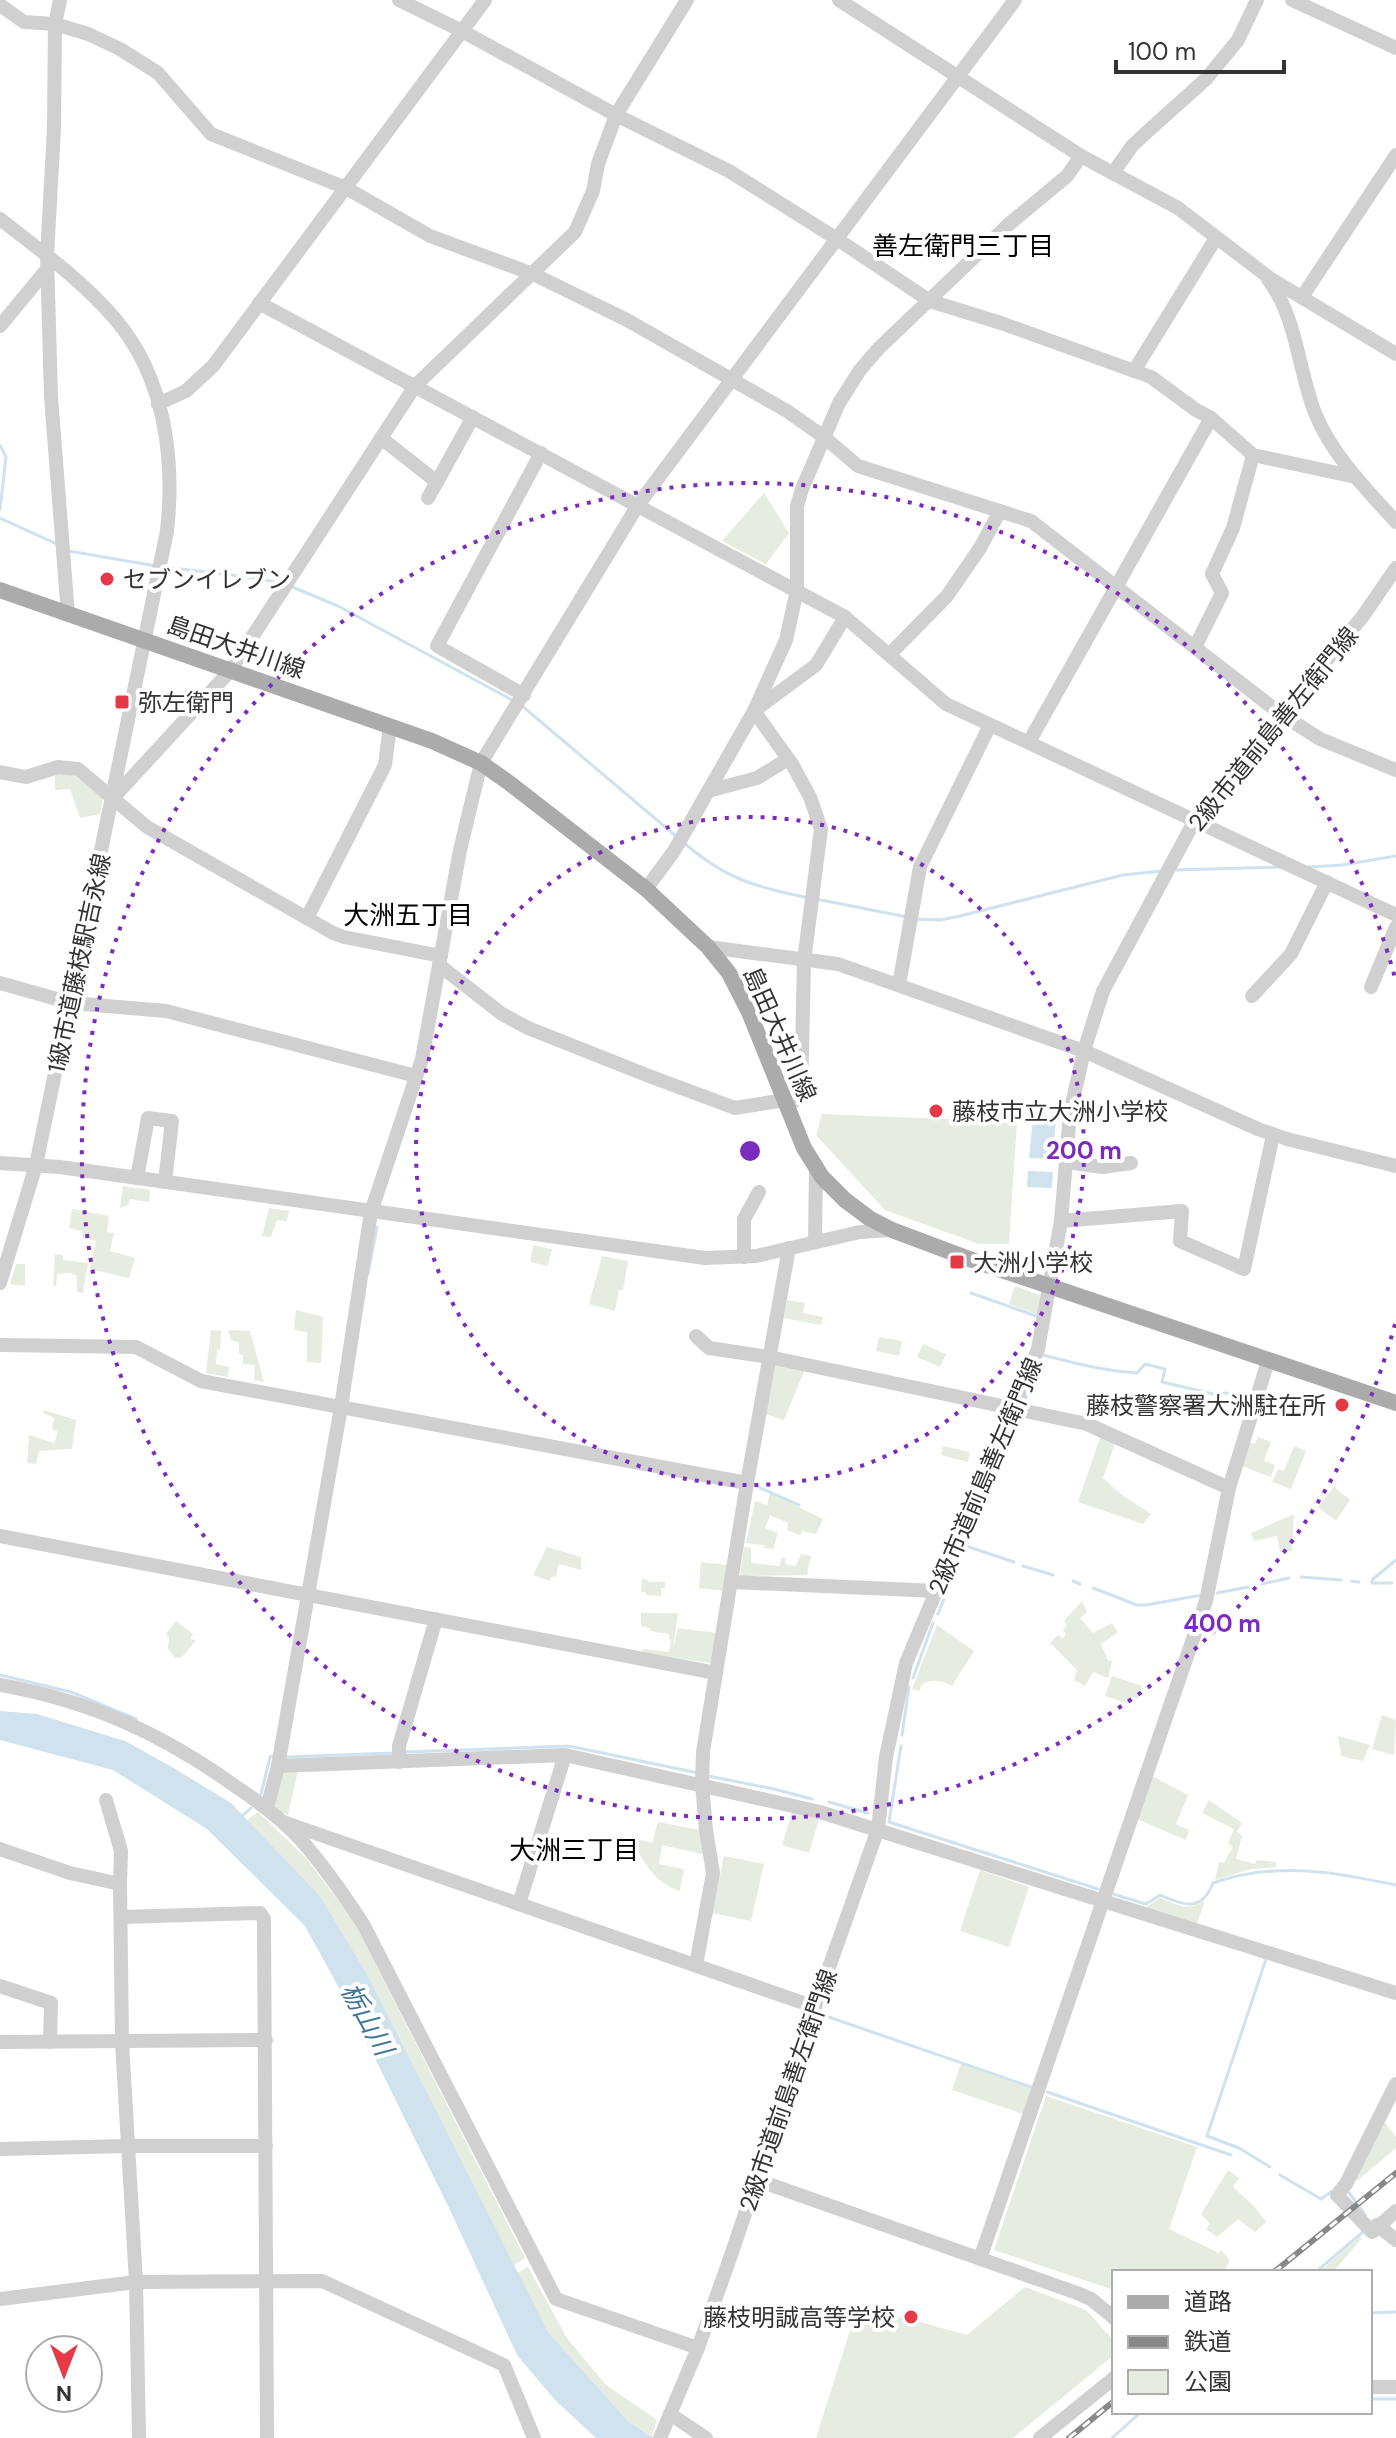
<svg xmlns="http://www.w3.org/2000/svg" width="1396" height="2438" viewBox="0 0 1396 2438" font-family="'DM Sans','Noto Sans JP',sans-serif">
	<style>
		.green { fill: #e6ecdf }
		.water { fill: #cfe2ee }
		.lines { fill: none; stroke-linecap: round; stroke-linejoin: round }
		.stream { stroke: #cfe2ee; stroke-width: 3 }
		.minor { stroke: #d0d0d0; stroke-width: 14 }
		.major { stroke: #ababab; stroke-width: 16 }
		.rail-casing { stroke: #888; stroke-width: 6 }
		.rail { stroke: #fff; stroke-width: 3; stroke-dasharray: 9; stroke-linecap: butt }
		.ring { fill: none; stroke: #7b2cbf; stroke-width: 4; stroke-dasharray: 4 8 }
		.poi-dot { fill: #e63946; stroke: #fff; stroke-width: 3 }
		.labels { text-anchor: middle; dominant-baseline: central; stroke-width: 8; stroke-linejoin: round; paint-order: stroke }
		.poi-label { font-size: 24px; fill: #333; stroke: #fff; text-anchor: start }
		.street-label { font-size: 24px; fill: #333; stroke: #fff }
		.neighbourhood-label { font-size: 26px; fill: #000; stroke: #fff }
		.water-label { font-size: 26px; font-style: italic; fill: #3f7597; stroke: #fff }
		.centre { fill: #7b2cbf; stroke: #fff; stroke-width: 4 }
		.ring-label { font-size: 24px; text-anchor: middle; font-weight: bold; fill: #7b2cbf; stroke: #fff; stroke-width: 8; stroke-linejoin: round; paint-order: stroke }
	</style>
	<rect width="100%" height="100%" fill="#fff"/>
	<g class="green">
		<polygon points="764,493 789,533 766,564 722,541"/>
		<polygon points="61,772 72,774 103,798 100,814 80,818 70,789 55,790 55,775"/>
		<polygon points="822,1114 1017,1122 1009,1244 979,1244 885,1210 816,1135"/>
		<polygon points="123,1186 150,1190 149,1202 130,1199 128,1205 120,1208"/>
		<polygon points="269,1208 289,1211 287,1221 277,1220 271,1237 262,1236"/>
		<polygon points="72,1209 109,1216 107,1232 114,1233 110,1251 135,1258 129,1278 90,1269 96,1241 82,1238 82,1231 69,1228"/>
		<polygon points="533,1245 552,1249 548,1266 530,1262"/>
		<polygon points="55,1254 63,1255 63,1260 88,1263 83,1293 77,1292 77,1276 71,1273 57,1274 56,1286 53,1285"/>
		<polygon points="602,1256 628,1261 623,1290 619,1290 615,1311 589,1304"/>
		<polygon points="16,1264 25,1264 25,1286 10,1284"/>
		<polygon points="1015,1286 1042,1296 1039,1315 1009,1304"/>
		<polygon points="787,1300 805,1303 803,1313 823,1317 821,1325 784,1318"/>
		<polygon points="296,1310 323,1317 321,1363 307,1362 307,1332 294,1330"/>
		<polygon points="211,1330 221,1331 220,1350 217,1350 216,1364 229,1367 228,1377 206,1373"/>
		<polygon points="228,1330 250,1331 264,1382 254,1380 255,1365 243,1364 243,1355 239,1354 239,1342 231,1340"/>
		<polygon points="879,1337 902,1341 899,1356 876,1351"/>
		<polygon points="923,1344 946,1354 940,1367 917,1357"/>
		<polygon points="774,1363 804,1371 784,1420 766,1414"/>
		<polygon points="44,1410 76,1420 72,1449 39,1451 36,1464 27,1463 29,1435 54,1443 58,1432 52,1429 54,1418 43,1413"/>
		<polygon points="1101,1435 1115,1443 1103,1478 1122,1495 1151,1514 1143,1524 1078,1502"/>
		<polygon points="1258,1437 1271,1442 1264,1461 1275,1465 1271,1477 1239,1465 1248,1442 1255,1444"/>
		<polygon points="943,1446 970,1452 968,1462 941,1455"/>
		<polygon points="1294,1446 1306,1451 1291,1489 1272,1482 1278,1469 1284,1471"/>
		<polygon points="1334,1487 1350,1500 1336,1521 1318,1507"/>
		<polygon points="770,1493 823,1519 816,1534 802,1531 800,1535 787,1530 788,1523 770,1515 765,1528 778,1533 773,1549 765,1548 764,1545 746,1543 755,1501 767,1505"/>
		<polygon points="1294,1514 1292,1551 1280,1552 1277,1536 1254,1541 1251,1533"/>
		<polygon points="547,1547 581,1557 581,1570 559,1564 556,1576 551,1577 550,1581 533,1575"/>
		<polygon points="744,1547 751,1548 751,1563 780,1566 781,1558 786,1559 785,1564 796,1566 801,1554 811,1556 807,1575 740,1576"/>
		<polygon points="701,1562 727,1565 724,1591 699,1588"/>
		<polygon points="642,1579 648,1580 648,1582 665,1582 665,1588 661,1588 661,1596 646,1595 646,1592 641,1592"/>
		<polygon points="1082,1601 1087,1612 1080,1618 1093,1633 1112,1623 1118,1632 1101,1644 1108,1661 1112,1661 1108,1678 1093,1672 1085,1686 1074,1680 1077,1670 1050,1643 1058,1635 1063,1638 1066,1634 1063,1630 1067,1625 1064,1621"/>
		<polygon points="641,1613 678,1613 673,1649 678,1628 717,1633 711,1663 642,1653 643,1649 669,1652 671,1640 669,1639 669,1634 650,1631 650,1628 641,1626"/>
		<polygon points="176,1621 193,1634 190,1639 196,1640 182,1657 175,1658 168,1648 169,1637 166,1634"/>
		<path d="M 937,1625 L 974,1651 L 952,1686 C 940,1680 934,1679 922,1684 L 919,1691 L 912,1689 Z"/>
		<polygon points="1112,1676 1142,1686 1138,1698 1131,1697 1129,1704 1105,1696"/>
		<polygon points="1382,1715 1396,1720 1394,1755 1372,1749"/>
		<polygon points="1338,1736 1370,1745 1363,1761 1341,1756"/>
		<polygon points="282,1771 298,1771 288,1815 276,1810 273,1803"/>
		<polygon points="1152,1776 1188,1795 1176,1824 1189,1830 1186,1840 1137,1819"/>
		<polygon points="1209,1800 1242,1823 1237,1832 1242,1836 1236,1859 1255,1864 1257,1860 1276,1862 1276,1867 1251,1869 1215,1880 1219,1862 1224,1863 1233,1847 1228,1843 1234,1829 1202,1813"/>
		<polygon points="258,1812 306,1858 353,1920 525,2258 514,2265 367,1974 320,1896 247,1820"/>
		<polygon points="792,1812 819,1819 809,1853 782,1845"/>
		<path d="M 658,1822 L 700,1830 L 706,1855 L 662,1845 L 659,1864 L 684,1869 L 680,1891 C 657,1884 646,1866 634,1845 L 637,1839 L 652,1843 Z"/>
		<polygon points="724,1856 764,1864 751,1921 712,1913"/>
		<polygon points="980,1870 1029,1887 1009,1947 960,1931"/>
		<path d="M 1160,1898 C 1177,1905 1188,1912 1205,1900 L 1197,1924 L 1145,1908 Z"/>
		<polygon points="961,2064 1032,2089 1023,2114 952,2090"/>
		<polygon points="1046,2096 1197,2147 1169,2229 1219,2253 1221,2250 1230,2260 1224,2272 1114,2272 1114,2290 994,2250"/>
		<polygon points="1384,2122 1396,2137 1396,2148 1357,2181 1353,2177"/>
		<polygon points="1228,2170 1239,2178 1233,2187 1254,2206 1266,2222 1255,2232 1238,2219 1217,2237 1206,2229 1210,2224 1201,2214"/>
		<polygon points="1360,2237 1362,2238 1333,2272 1319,2272"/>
		<polygon points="528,2267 567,2338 606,2385 657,2420 652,2436 628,2421 548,2332 517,2273"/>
		<polygon points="1025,2287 1086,2310 1114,2341 1114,2355 1013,2438 816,2438 858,2305 967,2335"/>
	</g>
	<g class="water">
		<polygon points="1033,1119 1056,1120 1052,1159 1029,1158"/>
		<polygon points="1028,1171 1053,1172 1052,1188 1027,1187"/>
		<polygon points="0,1711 37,1714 125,1741 172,1767 231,1803 320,1896 367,1974 548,2332 628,2421 654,2438 596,2438 555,2400 517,2355 451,2212 351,2010 305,1926 207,1829 113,1770 0,1740"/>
	</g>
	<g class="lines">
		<g class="stream">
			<polyline points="0,445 6,457 0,509"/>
			<polyline points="0,518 59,545"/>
			<polyline points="69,551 156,566"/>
			<polyline points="164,567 256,578 279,583"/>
			<polyline points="290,586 338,606 514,701"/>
			<polyline points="521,705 677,837"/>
			<path d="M 683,842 C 727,880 753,886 809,898"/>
			<polyline points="1308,867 1342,865 1396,856"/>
			<polyline points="1173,870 1281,867"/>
			<polyline points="816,899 907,917"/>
			<polyline points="914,919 940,920 960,916 1123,875 1161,871"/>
			<polyline points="368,1274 377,1227"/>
			<polyline points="971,1293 1039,1317"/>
			<path d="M 1043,1355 C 1074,1363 1105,1371 1137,1373 L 1145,1364 L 1165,1369 L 1162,1382 L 1213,1394 L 1226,1393 L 1247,1399"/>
			<polyline points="1024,1403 1034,1376"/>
			<polyline points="756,1486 799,1505"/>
			<polyline points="1014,1562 966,1546 1018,1417"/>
			<polyline points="1023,1566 1053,1575"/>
			<polyline points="1301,1577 1341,1580"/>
			<polyline points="1073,1581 1080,1584"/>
			<polyline points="1352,1581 1359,1582"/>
			<polyline points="1372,1583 1372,1580 1396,1560"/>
			<polyline points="1372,1583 1392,1583"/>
			<polyline points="1262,1584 1289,1578"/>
			<polyline points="1093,1588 1137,1605 1146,1605 1202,1595"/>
			<polyline points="1217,1593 1248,1587"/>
			<polyline points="938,1614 960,1558"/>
			<polyline points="0,1675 71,1692 136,1719"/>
			<polyline points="913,1678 933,1623"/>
			<polyline points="902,1735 909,1687"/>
			<polyline points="901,1746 889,1822 1098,1889"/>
			<polyline points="405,1752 569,1746 698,1773"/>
			<polyline points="285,1757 393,1753"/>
			<polyline points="708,1776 774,1789 812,1799"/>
			<polyline points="261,1794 270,1757 274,1756"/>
			<polyline points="829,1802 868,1813"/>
			<polyline points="242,1816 251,1808"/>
			<path d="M 1113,1894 L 1146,1904 L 1160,1895 C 1184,1906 1202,1912 1213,1883 C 1277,1861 1332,1872 1396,1885"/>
			<polyline points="1264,1958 1266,1959 1207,2136 1239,2148 1270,2167"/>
			<polyline points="823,2015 1031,2087"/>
			<polyline points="1047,2092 1231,2155"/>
			<polyline points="1280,2175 1321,2199 1331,2192"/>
			<polyline points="1347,2190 1366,2216"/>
			<polyline points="1316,2272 1364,2231"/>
			<polyline points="1370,2313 1396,2312"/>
			<polyline points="1370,2399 1396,2399"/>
			<polyline points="1112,2438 1141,2412"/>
		</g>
		<g class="minor">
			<polyline points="60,0 55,24 54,128 47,256 51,397 68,615"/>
			<polyline points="399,0 462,31 616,115 729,171 837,239 930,301 1001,323 1151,377 1196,410 1211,418 1253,455 1356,477"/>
			<polyline points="839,0 1081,156 1178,208 1271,279 1396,354"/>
			<polyline points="1292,0 1396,48"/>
			<polyline points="0,5 24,22 55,24 88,34 120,49 158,73 211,134 346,188 430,236 533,274 627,320 787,411 824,437 858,466 1031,521 1281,714 1320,739 1396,770"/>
			<polyline points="1113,173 1132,146 1147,132 1206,79 1238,40 1257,0"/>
			<path d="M 0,219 C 40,250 83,281 116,320 C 165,378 175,459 167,531 L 36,1165 L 0,1283"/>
			<path d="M 1268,279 C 1297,318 1298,369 1315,413 C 1332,455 1366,489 1396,522"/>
			<polyline points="1302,297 1396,155"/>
			<polyline points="259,303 845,617 946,704 1396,915"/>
			<polyline points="0,326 48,268"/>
			<polyline points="1134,371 1216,238"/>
			<polyline points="158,404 186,391 213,366 485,0"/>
			<polyline points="381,438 437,482"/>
			<polyline points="428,498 473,417"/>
			<polyline points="1195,647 1222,593 1212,574 1233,528 1253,455"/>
			<polyline points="890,654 947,596 980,548 1000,511"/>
			<polyline points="524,695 437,646 541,453"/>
			<polyline points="758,708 816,665 845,617"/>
			<polyline points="754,711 792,764 810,797 821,829 804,961 801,1098 787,1104"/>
			<polyline points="1029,742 1211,418"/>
			<polyline points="0,772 26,777 58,767 78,769 147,827 333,933 344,937 441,956"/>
			<polyline points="708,791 757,778 788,759"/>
			<polyline points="113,798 230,671 415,386 575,232 593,191 598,164 616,115 687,0"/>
			<polyline points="646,889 674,851 754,711 786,640 797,590 797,506 802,489 839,403 860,370 879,348 1008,225 1067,176 1081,156"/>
			<polyline points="307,918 385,765 390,726"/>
			<polyline points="708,947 838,964 1084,1051 1258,1129 1287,1139 1396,1166"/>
			<polyline points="439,965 502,1014 528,1028 649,1076 735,1108 785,1100"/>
			<polyline points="0,983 71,1003 166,1011 416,1076"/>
			<polyline points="899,985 920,867 990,725"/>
			<polyline points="1371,987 1396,927"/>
			<polyline points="1252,996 1291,954 1327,882"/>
			<polyline points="1066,1162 1103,1167 1131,1163"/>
			<polyline points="0,1163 60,1167 705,1258 756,1256 860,1232 892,1230"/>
			<polyline points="137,1178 148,1118 172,1121 165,1182"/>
			<polyline points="1061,1221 1182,1211 1180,1241 1244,1269 1273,1135"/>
			<polyline points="815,1242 816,1166"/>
			<polyline points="744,1257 744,1219 759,1192"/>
			<polyline points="696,1336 709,1348 769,1357 1087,1424 1229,1488"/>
			<polyline points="0,1345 136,1347 201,1381 747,1483"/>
			<polyline points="0,1536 716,1673"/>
			<polyline points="732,1582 937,1591"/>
			<path d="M 0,1685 C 90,1701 161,1733 235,1786 C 259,1802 282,1819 301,1840 C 325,1867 344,1895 363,1924 L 556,2299 L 698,2348"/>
			<polyline points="399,1762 399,1746 436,1619"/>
			<polyline points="278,1766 565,1755 820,1812 1396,1993"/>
			<polyline points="106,1800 121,1851 120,1884"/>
			<polyline points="267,1808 278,1766 341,1407 371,1212 422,1059 460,850 481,763 638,505 1015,0"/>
			<polyline points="286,1823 815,2007"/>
			<polyline points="0,1849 70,1873 120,1884 122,2042 136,2282 139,2438"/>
			<polyline points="519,1904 565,1755"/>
			<polyline points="121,1917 260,1913 264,1919 267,2438"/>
			<polyline points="696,1965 713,1873 706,1830 702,1784 703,1752 747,1483 789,1248"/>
			<polyline points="0,1986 51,2003 50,2042"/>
			<polyline points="0,2042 266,2040"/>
			<polyline points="1396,2084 1346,2184 1337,2195 1372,2232 1396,2211"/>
			<polyline points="0,2149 128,2146 266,2146"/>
			<polyline points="757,2180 1077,2293 1091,2299 1114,2318"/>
			<polyline points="1377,2225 1396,2240"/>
			<polyline points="980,2259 1206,1601 1229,1488 1268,1361"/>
			<polyline points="0,2299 136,2282 322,2281 504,2365 534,2438"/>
			<polyline points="1370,2387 1396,2387"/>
			<polyline points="670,2414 706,2438"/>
			<polyline points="660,2438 698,2348 728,2264 815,2007 878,1829 886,1757 906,1663 1038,1349 1061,1221 1070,1113 1084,1051 1103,991 1195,820 1363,616 1396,568"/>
			<polyline points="1040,2438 1114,2378"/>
		</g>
		<polyline class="major" points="0,590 432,741 481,763 508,782 646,889 708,947 729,973 749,1012 804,1148 822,1177 845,1200 869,1218 892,1230 972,1260 1396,1403"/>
		<g class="rail-casing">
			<g id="rail">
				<polyline points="1274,2272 1396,2173"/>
				<polyline points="1069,2438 1114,2401"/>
			</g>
		</g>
		<use href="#rail" class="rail"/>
	</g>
	<g class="ring">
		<circle cx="750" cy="1151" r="334"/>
		<path d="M1395 1324A668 668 0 1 1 1395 978"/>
	</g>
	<g class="poi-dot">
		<circle cx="107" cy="579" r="8"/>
		<rect x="114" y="694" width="16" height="16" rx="4"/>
		<circle cx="936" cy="1111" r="8"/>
		<rect x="949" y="1254" width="16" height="16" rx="4"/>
		<circle cx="1342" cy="1405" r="8"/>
		<circle cx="911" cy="2317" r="8"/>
	</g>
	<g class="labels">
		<g class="poi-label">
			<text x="123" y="579">セブンイレブン</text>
			<text x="138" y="702">弥左衛門</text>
			<text x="952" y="1111">藤枝市立大洲小学校</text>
			<text x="973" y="1262">大洲小学校</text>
			<text x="1326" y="1405" text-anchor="end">藤枝警察署大洲駐在所</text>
			<text x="895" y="2317" text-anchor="end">藤枝明誠高等学校</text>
		</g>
		<g class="street-label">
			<text transform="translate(236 647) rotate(19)">島田大井川線</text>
			<text transform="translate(1273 729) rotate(-51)">2級市道前島善左衛門線</text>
			<text transform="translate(79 963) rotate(-78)">1級市道藤枝駅吉永線</text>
			<text transform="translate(780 1034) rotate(66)">島田大井川線</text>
			<text transform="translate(985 1476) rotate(-67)">2級市道前島善左衛門線</text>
			<text transform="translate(788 2090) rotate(-71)">2級市道前島善左衛門線</text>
		</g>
		<g class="neighbourhood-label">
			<text x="963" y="246">善左衛門三丁目</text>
			<text x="408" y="915">大洲五丁目</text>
			<text x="574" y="1850">大洲三丁目</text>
		</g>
		<g class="water-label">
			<text transform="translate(367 2019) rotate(61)">栃山川</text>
		</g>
	</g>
	<circle cx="750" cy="1151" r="12" class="centre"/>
	<g class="ring-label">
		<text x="1084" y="1159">200 m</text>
		<text x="1222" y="1632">400 m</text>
	</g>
	<rect x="1112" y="2270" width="260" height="144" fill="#ffffff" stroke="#adadad" stroke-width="2"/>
	<rect x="1128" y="2296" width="40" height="12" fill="#ababab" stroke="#adadad" stroke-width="2"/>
	<text x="1184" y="2310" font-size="24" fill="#333333">道路</text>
	<rect x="1128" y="2336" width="40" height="12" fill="#888888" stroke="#adadad" stroke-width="2"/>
	<text x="1184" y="2350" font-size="24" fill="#333333">鉄道</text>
	<rect x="1128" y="2370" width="40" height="24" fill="#e6ecdf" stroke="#adadad" stroke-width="2"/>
	<text x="1184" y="2390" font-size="24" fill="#333333">公園</text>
	<g transform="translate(64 2374) rotate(180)"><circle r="38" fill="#ffffff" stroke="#adadad" stroke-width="2"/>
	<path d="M0-6L14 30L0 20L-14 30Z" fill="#e63946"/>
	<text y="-12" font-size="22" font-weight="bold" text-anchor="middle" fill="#333333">N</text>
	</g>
	<path d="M1116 60v12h168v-12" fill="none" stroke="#333333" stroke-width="4"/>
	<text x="1128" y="60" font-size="24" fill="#333333" stroke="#ffffff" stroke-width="6" paint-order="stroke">100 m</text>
</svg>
